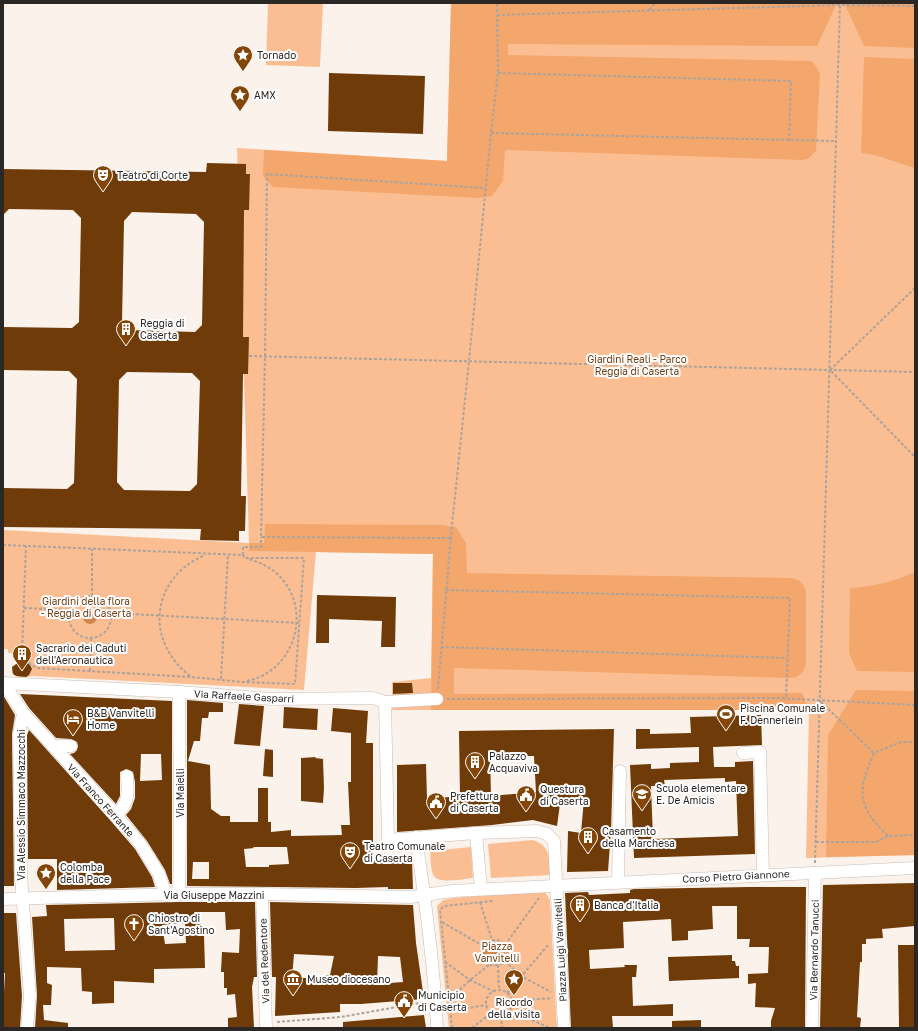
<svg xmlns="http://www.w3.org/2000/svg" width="918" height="1031" viewBox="0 0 918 1031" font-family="'Golos Text',sans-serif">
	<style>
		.green { fill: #fbbe92 }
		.forest { fill: #f4a76d }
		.water { fill: #d0864c }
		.building { fill: #6f3b08; fill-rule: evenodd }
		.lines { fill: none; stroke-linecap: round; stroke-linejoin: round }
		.minor-casing { stroke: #c6bdb7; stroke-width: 13 }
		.path { stroke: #aaa39d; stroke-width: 2; stroke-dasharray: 3 2; stroke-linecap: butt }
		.minor { stroke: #fff; stroke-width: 12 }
		.labels { text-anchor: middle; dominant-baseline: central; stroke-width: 4; stroke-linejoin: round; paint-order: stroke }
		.poi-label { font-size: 10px; fill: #2b2725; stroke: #fff; text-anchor: start }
		.park-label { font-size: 10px; fill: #6f3e13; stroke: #fff }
		.street-label { font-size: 10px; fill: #2b2725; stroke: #fff }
	</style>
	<rect width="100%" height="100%" fill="#fbf2eb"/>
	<g class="green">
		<polygon points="268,3 323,3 320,67 266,65"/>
		<path d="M 451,3 L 915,3 L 915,855 L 806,858 L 809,710 L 392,710 L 392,682 L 431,678 L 433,554 L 316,552 L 304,690 L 32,676 C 27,676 21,679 17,676 C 6,671 15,663 22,662 L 22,653 L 8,653 L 8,649 L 3,649 L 3,530 L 249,543 L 237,148 L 447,161 Z"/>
		<path d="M 532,840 C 551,845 549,858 550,875 L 491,878 L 488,844 Z"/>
		<path d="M 471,847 L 473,878 C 464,879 439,884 434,876 C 430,870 431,858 430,851 Z"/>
		<polygon points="532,891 545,892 550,900 557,1028 449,1028 437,906 443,900 453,898"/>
	</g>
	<g class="forest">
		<path d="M 451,3 L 837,3 L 817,46 L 508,44 L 508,55 L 811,61 C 816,65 818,68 820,75 L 816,151 L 808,159 L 802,160 L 505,150 L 503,181 L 492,196 L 478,198 L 273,187 L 263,176 L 264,150 L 447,161 Z"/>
		<polygon points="844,3 915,3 915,48 864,46"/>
		<polygon points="864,57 915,59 915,168 874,155 861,153"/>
		<path d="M 265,524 L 442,525 L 456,527 L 466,543 L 467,573 L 792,578 C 801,580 805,585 806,593 L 806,664 C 804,673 799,677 791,678 L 454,668 L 454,694 L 802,693 L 809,710 L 431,710 L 433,554 L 249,551 L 249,543 L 264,543 Z"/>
		<path d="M 915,572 L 915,672 L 857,671 L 849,653 L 850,588 C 873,587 895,581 915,572 Z"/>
		<polygon points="856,690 915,691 915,855 826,857 828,735"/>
	</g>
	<g class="water">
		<circle cx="90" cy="617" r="7"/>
		<circle cx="494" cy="953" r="11"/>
	</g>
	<g class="building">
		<polygon points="329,73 425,76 423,134 328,131"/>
		<path d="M 207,163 L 246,164 L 246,174 L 250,174 L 249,210 L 244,210 L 243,337 L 249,337 L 248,374 L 243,374 L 241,496 L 246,496 L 245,531 L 239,531 L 239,541 L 200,540 L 201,529 L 3,527 L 3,488 L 67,489 L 74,483 L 77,379 L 69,371 L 3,370 L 3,327 L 72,328 L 79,322 L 81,218 L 73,210 L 9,209 L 3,215 L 3,169 L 206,172 ZM 132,212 L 196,214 L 204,222 L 202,325 L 195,332 L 128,330 L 122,322 L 124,221 ZM 127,372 L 192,373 L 200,381 L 197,484 L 190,491 L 124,490 L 117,482 L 119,380 Z"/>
		<polygon points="317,595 396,597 395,647 381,647 382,621 329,619 329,643 316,643"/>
		<polygon points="19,662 26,662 30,665 32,669 29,675 26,677 16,676 13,674 12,667"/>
		<polygon points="393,683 412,683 413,693 393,694"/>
		<path d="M 20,694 L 172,701 L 172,884 L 170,884 L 165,870 L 147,841 L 126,815 L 131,809 L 135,798 L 135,782 L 133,772 L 126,769 L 120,772 L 120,796 L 116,804 L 70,754 L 74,753 L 77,750 L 78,746 L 77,742 L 71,739 L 56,738 L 29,708 ZM 141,754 L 161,754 L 162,780 L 140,781 Z"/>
		<polygon points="3,695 15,715 12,734 14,886 3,886"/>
		<path d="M 187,700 L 223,703 L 223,712 L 209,712 L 208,718 L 202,718 L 200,741 L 194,741 L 188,761 L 210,765 L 211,809 L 221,816 L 230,816 L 230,822 L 258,822 L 258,788 L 268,788 L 268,822 L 271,822 L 271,832 L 291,830 L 291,836 L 342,835 L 341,825 L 350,825 L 348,782 L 351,782 L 351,733 L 331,731 L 333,708 L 368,711 L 366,743 L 373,743 L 373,860 L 412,861 L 413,889 L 388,889 L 388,887 L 356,888 L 187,886 ZM 253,847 L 287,847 L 289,864 L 269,865 L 269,867 L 246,867 L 244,849 L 254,848 ZM 193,862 L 209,862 L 209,879 L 192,879 Z"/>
		<polygon points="239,704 264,706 260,746 234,744"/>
		<polygon points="284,707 318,709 317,730 283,728"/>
		<path d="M 761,715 L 762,745 L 713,747 L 714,767 L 735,767 L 735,762 L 753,761 L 755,854 L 634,858 L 630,765 L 651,764 L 651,769 L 670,768 L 670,763 L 699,762 L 699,747 L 636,749 L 636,729 L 650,729 L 650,734 L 691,733 L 690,717 ZM 725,778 L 725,782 L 736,781 L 738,836 L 653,839 L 651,786 L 665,786 L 664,780 Z"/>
		<path d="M 614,729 L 611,831 L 608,871 L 567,872 L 568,831 L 581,833 L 584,799 L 565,800 L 565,805 L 560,804 L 557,826 L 533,820 L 492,825 L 397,832 L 397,765 L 426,764 L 427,799 L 460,796 L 459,731 ZM 490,756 L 534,756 L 536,792 L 491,796 Z"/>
		<polygon points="29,730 110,820 135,849 152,877 155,887 57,890 57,859 28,859 27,735"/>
		<polygon points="265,749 273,750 273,777 263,776"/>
		<polygon points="316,757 315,758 323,759 324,788 323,803 301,801 301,758"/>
		<polygon points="915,883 915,926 882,929 883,938 866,939 866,944 862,944 862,962 860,962 857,1017 861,1018 860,1028 820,1028 823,885"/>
		<polygon points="749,887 806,887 805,1028 771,1028 771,1021 775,1008 755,1007 756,983 748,984 748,974 768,973 769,947 749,947 750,939 737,939 737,906 712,906 713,929 688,931 688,940 672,941 671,919 623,922 624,948 589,950 590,969 625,967 624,965 637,965 636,977 632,977 633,1006 673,1004 673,1016 612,1016 613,1028 571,1028 565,893 588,892 589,895 630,893 630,890 634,889"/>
		<path d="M 179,902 L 255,902 L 257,977 L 254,977 L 252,987 L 254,1028 L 228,1028 L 228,1018 L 237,1017 L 235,994 L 227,995 L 227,988 L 224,988 L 224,972 L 221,972 L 222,952 L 239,953 L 240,929 L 226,930 L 225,912 L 199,912 L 202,935 L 204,935 L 205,968 L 154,969 L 154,983 L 114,981 L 114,1003 L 92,1004 L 92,992 L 82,991 L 81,968 L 47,967 L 47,983 L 52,985 L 51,1005 L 43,1005 L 44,1020 L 68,1023 L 68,1028 L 35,1028 L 37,995 L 32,917 L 47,916 L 46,905 ZM 114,918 L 115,950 L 65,951 L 64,919 ZM 185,923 L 186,943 L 165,944 L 162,925 Z"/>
		<path d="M 270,902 L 413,905 L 416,943 L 424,999 L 361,1004 L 340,1004 L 340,1012 L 275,1016 L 276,977 L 272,977 ZM 294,954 L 334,956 L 330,975 L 309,978 L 292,978 ZM 378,956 L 400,957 L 403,982 L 377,984 Z"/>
		<polygon points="3,913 16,913 22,996 20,1028 3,1028 4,1006 3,1005 3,992 4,992 5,973 3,973"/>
		<polygon points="898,945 915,945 915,1028 899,1028"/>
		<polygon points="732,955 732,961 735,961 736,966 739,966 739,978 669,981 668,957"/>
		<polygon points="424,1015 426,1028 343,1028 343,1022"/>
		<polygon points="701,1020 701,1028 672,1028 672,1021"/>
	</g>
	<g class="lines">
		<g class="minor-casing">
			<g id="minor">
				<polyline points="3,683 179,692 272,699 373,698 380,700 385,702 388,840 476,833 537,831 547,834 554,841 564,1028"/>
				<polyline points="4,683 23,713 116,815 141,845 159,874 166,895"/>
				<polyline points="385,702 437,699"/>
				<polyline points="23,713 19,734 21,877 30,996 27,1028"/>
				<polyline points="53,746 71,746"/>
				<polyline points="743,753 760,752 763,875"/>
				<path d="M 116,815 C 130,802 128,793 127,776"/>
				<polyline points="476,833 481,889"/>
				<path d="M 416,837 C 425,900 434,964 437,1028"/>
				<polyline points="618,882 620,771"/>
				<polyline points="179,894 180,839 179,692"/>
				<polyline points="262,894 266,1028"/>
				<polyline points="3,899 179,894 262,894 411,897 452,891 915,868"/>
				<polyline points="812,1028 815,873"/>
			</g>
		</g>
		<g class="path">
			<polyline points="649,10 655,3"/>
			<polyline points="497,15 840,5 915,6"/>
			<polyline points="498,73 791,81 789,140"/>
			<polyline points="491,133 836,141"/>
			<polyline points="915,288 830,370 915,457"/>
			<polyline points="249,356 915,372"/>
			<polyline points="450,538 261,537 265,356 267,174 485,188"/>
			<path d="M 3,545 L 243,555 L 244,558 L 304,558 L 295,684 L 242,682 L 191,677 L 37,668 C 29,664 25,660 22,653 L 26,546"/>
			<polyline points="243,555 243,547 261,547 261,537"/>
			<polyline points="446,590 790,598 786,699"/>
			<polyline points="92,596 92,549"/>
			<circle cx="90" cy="617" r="21"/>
			<polyline points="24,608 71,610"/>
			<polyline points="111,613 300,623"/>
			<polyline points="441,647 787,658"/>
			<polyline points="90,671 91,637"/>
			<path d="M 190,676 C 144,640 151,578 205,555"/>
			<polyline points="221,679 228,555"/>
			<path d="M 247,681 C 292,672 312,616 283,580 C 274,569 261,562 247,559"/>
			<polyline points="438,689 452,525 469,361 491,133 498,73 497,3"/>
			<polyline points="447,699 776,698 915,705"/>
			<polyline points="821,702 874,753"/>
			<path d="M 888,836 C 857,806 857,792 874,753 L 901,742 L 915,742"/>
			<polyline points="816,842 876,842 888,836 915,835"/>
			<polyline points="815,863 840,3"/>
			<polyline points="480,902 492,940"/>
			<path d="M 442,922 L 483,946 C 473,973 516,970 506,948 C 501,936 490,939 483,946"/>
			<polyline points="505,945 539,898"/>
			<polyline points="505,961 521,976 551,992"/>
			<polyline points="445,962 470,980 493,991"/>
			<polyline points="498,965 499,990"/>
			<circle cx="499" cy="1003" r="13"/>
			<polyline points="507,993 549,944"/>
			<polyline points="449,1000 470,980 489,965"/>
			<polyline points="512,1001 552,998"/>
			<polyline points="509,1010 550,1028"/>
			<polyline points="446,1012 486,1005"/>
			<polyline points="501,1016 502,1028"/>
			<polyline points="277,1022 341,1017 425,1002"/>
			<polyline points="452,1028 440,910 444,906 493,901"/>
			<polyline points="472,1028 491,1013"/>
		</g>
		<use href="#minor" class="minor"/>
	</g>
	<defs>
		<g id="sight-pin" transform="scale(1)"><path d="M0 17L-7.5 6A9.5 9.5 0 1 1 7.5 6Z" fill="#844607" stroke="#fff"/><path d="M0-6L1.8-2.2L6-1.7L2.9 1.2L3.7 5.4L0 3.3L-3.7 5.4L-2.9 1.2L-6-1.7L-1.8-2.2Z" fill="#fff"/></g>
		<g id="theatre-pin" transform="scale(1)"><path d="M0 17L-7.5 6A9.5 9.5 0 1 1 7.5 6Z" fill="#844607" stroke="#fff"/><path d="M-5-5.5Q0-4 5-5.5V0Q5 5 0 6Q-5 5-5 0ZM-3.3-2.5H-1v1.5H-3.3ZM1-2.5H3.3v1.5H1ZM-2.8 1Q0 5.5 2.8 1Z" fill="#fff"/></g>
		<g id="building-pin" transform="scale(1)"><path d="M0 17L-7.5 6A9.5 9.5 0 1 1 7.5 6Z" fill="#844607" stroke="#fff"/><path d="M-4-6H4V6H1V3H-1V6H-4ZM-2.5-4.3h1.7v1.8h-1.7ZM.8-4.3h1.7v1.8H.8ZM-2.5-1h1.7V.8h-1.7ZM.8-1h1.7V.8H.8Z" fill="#fff"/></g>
		<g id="stadium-pin" transform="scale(1)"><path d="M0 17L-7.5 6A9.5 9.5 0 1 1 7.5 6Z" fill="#844607" stroke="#fff"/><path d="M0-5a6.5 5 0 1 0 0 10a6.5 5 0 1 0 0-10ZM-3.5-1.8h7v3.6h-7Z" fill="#fff"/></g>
		<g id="hotel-pin" transform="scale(1)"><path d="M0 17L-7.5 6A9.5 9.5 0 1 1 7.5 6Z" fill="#844607" stroke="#fff"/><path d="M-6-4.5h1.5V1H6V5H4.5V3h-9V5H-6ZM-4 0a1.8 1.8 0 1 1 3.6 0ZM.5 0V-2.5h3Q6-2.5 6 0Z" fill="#fff"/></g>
		<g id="school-pin" transform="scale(1)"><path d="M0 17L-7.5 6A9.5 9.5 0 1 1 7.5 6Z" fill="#844607" stroke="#fff"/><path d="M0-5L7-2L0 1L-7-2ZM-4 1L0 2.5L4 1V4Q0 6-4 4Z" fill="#fff"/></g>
		<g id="civic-pin" transform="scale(1)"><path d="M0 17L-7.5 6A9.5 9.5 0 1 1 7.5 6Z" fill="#844607" stroke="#fff"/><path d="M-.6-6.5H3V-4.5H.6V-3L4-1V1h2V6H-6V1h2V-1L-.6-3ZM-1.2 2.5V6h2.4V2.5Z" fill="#fff"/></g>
		<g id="church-pin" transform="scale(1)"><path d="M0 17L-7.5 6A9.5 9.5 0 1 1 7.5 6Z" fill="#844607" stroke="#fff"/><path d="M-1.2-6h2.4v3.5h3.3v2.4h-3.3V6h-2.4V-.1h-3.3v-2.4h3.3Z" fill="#fff"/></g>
		<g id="museum-pin" transform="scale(1)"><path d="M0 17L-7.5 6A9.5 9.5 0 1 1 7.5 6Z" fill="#844607" stroke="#fff"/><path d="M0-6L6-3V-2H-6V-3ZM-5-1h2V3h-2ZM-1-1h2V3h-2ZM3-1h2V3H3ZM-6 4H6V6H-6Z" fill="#fff"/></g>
	</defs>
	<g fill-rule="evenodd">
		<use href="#sight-pin" x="243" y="55"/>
		<use href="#sight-pin" x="240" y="95"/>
		<use href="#theatre-pin" x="103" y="175"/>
		<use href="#building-pin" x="126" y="329"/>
		<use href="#building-pin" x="22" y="654"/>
		<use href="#stadium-pin" x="726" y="714"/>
		<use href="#hotel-pin" x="73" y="719"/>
		<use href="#building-pin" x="475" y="762"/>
		<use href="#school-pin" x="642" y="794"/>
		<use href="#civic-pin" x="526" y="795"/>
		<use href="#civic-pin" x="436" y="802"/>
		<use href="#building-pin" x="588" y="837"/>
		<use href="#theatre-pin" x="350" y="852"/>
		<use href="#sight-pin" x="46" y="873"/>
		<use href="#building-pin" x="580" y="905"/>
		<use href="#church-pin" x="134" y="924"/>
		<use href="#museum-pin" x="293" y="979"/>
		<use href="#sight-pin" x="514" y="979"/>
		<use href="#civic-pin" x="404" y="1001"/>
	</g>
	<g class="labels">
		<g class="poi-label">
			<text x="257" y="55">Tornado</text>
			<text x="254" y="95">AMX</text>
			<text x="117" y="175">Teatro di Corte</text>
			<text x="140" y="323">Reggia di<tspan x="140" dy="12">Caserta</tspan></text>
			<text x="36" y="648">Sacrario dei Caduti<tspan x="36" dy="12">dell'Aeronautica</tspan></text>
			<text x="740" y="708">Piscina Comunale<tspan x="740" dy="12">F. Dennerlein</tspan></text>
			<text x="87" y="713">B&amp;B Vanvitelli<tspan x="87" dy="12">Home</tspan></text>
			<text x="489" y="756">Palazzo<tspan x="489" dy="12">Acquaviva</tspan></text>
			<text x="656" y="788">Scuola elementare<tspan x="656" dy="12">E. De Amicis</tspan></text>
			<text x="540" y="789">Questura<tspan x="540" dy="12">di Caserta</tspan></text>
			<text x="450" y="796">Prefettura<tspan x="450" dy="12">di Caserta</tspan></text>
			<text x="602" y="831">Casamento<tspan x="602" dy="12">della Marchesa</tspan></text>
			<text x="364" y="846">Teatro Comunale<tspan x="364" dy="12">di Caserta</tspan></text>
			<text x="60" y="867">Colomba<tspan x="60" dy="12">della Pace</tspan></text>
			<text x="594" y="905">Banca d'Italia</text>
			<text x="148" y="918">Chiostro di<tspan x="148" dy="12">Sant'Agostino</tspan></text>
			<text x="307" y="979">Museo diocesano</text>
			<text x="418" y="995">Municipio<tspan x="418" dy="12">di Caserta</tspan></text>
			<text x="514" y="1002" text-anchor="middle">Ricordo<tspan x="514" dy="12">della visita</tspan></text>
		</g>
		<g class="park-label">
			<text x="637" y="359">Giardini Reali - Parco<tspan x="637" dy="12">Reggia di Caserta</tspan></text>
			<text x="86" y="601">Giardini della flora<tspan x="86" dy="12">- Reggia di Caserta</tspan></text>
			<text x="497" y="946">Piazza<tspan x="497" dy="12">Vanvitelli</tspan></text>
		</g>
		<g class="street-label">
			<text transform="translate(244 696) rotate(3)">Via Raffaele Gasparri</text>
			<text transform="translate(180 793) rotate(-90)">Via Maielli</text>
			<text transform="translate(101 800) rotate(48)">Via Franco Ferrante</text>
			<text transform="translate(21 805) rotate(-90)">Via Alessio Simmaco Mazzocchi</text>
			<text transform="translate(736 876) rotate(-3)">Corso Pietro Giannone</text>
			<text x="214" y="895">Via Giuseppe Mazzini</text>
			<text transform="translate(560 950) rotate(-93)">Piazza Luigi Vanvitelli</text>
			<text transform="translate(814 950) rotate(-89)">Via Bernardo Tanucci</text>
			<text transform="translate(264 961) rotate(-92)">Via del Redentore</text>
		</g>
	</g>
	<rect width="918" height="1031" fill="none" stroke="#2b2725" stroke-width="8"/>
</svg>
